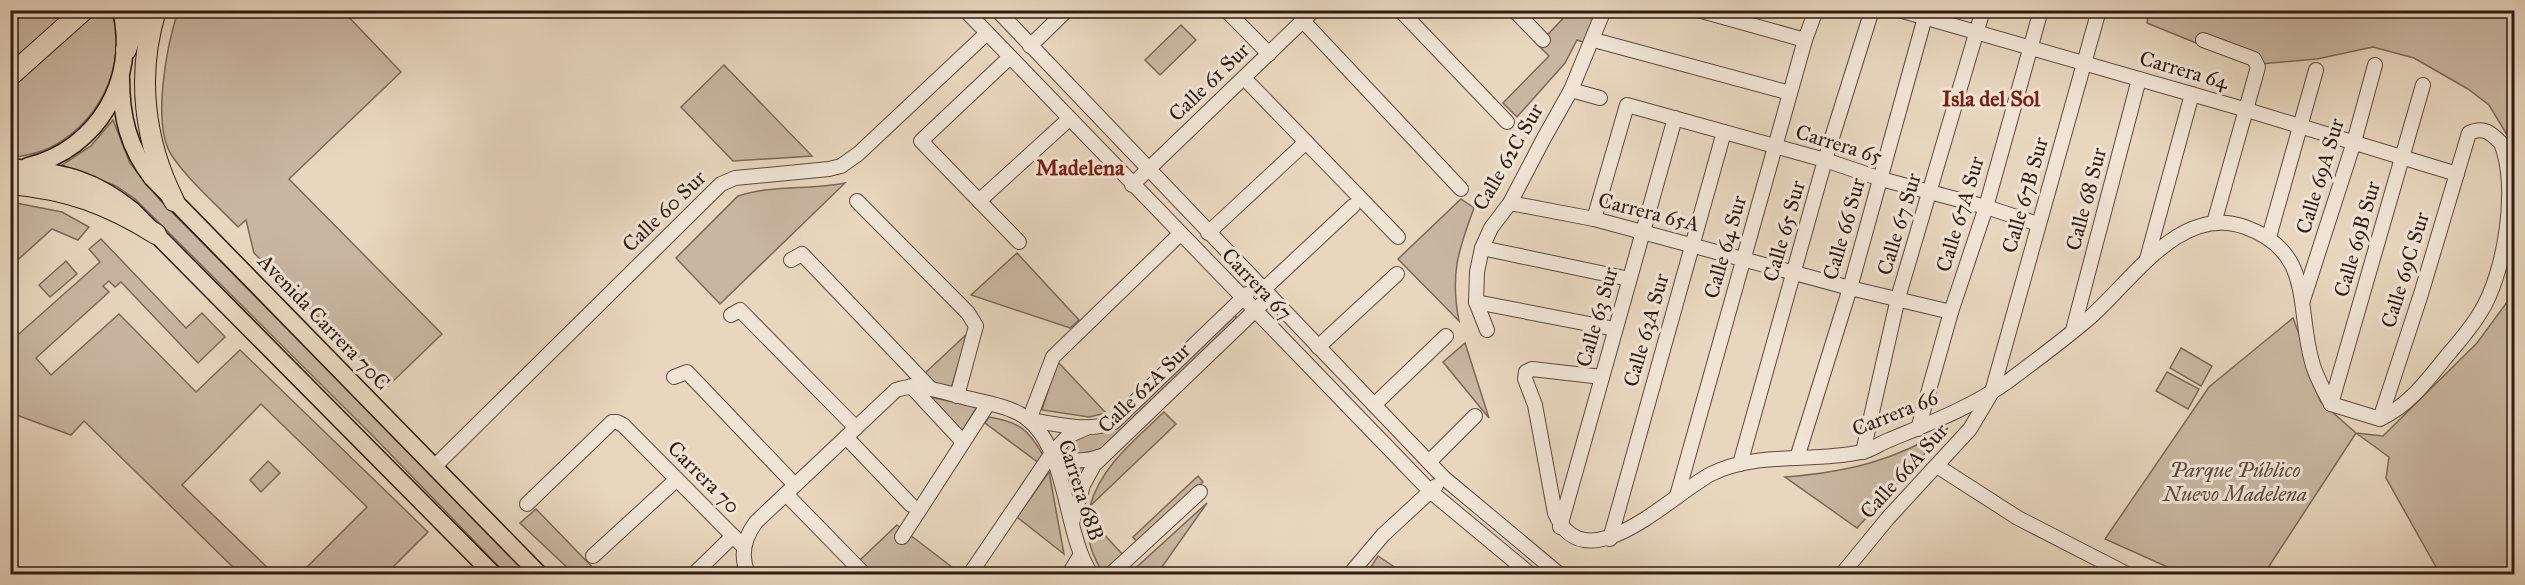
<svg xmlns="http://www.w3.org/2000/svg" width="2525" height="585" viewBox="0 0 2525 585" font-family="'IM FELL Great Primer',serif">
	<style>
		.green { fill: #c9b6a1; stroke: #7c685a; stroke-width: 1.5 }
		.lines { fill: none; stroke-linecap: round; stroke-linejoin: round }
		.minor-casing { stroke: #5d4a3e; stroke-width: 16 }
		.major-casing { stroke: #2f1b13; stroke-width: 19 }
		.highway-casing { stroke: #2f1b13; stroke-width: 22 }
		.minor { stroke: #f0e4d5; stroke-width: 14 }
		.major { stroke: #e8d6be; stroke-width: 16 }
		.highway { stroke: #e8d6be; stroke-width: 20 }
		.labels { text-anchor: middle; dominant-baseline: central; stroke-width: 6; stroke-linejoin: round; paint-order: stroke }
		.street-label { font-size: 21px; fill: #2f1b13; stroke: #f0e4d5 }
		.park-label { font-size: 21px; font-style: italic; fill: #5d4a3e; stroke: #f0e4d5 }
		.neighbourhood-label { font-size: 22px; font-weight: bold; fill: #7a1f14; stroke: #f0e4d5 }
	</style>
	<rect width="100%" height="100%" fill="#e8d6be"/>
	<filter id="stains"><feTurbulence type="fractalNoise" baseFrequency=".00333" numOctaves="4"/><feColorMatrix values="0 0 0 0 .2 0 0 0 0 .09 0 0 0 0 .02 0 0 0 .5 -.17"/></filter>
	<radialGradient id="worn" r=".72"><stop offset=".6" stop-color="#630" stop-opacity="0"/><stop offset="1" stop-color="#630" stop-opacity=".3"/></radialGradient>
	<g class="green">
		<polygon points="2149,10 2514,11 2514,153 2512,143 2489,105 2468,89 2414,58 2373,47 2317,59 2250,65 2147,23"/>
		<path d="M 10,11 L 112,11 C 129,65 98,126 47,149 C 36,154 22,156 11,158 Z"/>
		<path d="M 178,11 L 343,11 L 401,72 L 289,179 L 442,334 L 388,386 L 254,253 L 246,220 L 238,227 C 216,204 190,182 172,156 C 151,124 167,45 178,11 Z"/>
		<polygon points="1570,11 1597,11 1588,44 1577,40 1565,63 1517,117 1503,103 1549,56 1538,45"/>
		<polygon points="1181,25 1196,40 1160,75 1145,60"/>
		<polygon points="724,65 812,156 733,161 681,107"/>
		<polygon points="113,120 130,163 161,201 529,574 506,574 373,436 135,199 116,186 62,165 91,146"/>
		<path d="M 845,183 L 720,304 L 676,258 L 738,196 C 771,185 810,190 845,183 Z"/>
		<path d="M 1461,199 L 1474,208 C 1458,251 1450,274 1459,321 L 1398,259 Z"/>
		<polygon points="11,202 62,212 89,227 78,240 52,229 11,266"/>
		<polygon points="101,239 186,328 202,313 225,337 198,363 121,282 115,287 109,281 103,286 109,292 36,358 51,375 119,314 196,392 240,350 428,532 386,574 300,574 367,507 261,404 182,485 274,574 240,574 84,421 71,435 11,413 11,341 100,262 89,249"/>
		<polygon points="1017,253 1079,320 1070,328 971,295"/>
		<polygon points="66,261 77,274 50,297 39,285"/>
		<polygon points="2514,287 2514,574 2440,574 2386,478 2389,457 2356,433 2264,574 2183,574 2105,539 2209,387 2293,318 2303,345 2309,375 2321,402 2356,433 2383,436 2477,343 2513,294"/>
		<polygon points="1234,315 1237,318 1102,448 1090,454 1071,453 1067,449 1067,444 1080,435 1099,432"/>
		<polygon points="968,333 951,389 933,384 924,374"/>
		<polygon points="1465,343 1489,418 1443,362"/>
		<polygon points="2181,348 2212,366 2201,386 2170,368"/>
		<polygon points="1057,361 1106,413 1089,417 1042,410"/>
		<polygon points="2167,372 2199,389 2188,409 2156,391"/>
		<polygon points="930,397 977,407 962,431"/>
		<path d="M 1164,412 L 1176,424 L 1090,506 C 1101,466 1135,440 1164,412 Z"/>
		<path d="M 989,417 C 1019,422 1028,429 1043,455 L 1039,463 L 985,423 Z"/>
		<path d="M 1948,428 L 1857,528 L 1785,477 C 1848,472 1894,461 1948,428 Z"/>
		<polygon points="268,461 280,473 261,492 250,480"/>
		<polygon points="1067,467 1086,468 1073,491"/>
		<polygon points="1049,472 1064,554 1017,517"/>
		<polygon points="1198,476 1203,482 1137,542 1133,537"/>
		<polygon points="1207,503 1157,574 1129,574"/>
		<polygon points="536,509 599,574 574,574 520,523"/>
		<path d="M 1087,516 L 1124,556 L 1104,574 C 1091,555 1087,539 1087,516 Z"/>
		<polygon points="897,525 961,574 873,574 859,561"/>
		<polygon points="1378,556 1405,574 1367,573"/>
	</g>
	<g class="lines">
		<g class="minor-casing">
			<g id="minor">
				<polyline points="965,10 1430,491 1530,574"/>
				<polyline points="997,10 1444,478 1559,574"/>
				<polyline points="1226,10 1269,54"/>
				<polyline points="1400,10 1507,122"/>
				<polyline points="1514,10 1543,40"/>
				<polyline points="1698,10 1805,40"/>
				<polyline points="1899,10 2247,110 2457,174"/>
				<polyline points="1303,21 1461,189"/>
				<polyline points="1594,40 1790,93"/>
				<polyline points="2203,40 2254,59 2258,67 2214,223"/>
				<polyline points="1030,46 1067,10"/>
				<polyline points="1010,57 921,141 1019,242"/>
				<polyline points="1244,78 1398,237"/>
				<polyline points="1571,90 1600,98"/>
				<polyline points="1132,185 1314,10"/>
				<polyline points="857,201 968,313 976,326 957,396"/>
				<polyline points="979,201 1069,119"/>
				<polyline points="1510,203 1594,219 1850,288 1951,312"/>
				<polyline points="1594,219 1627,105 1825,160 1881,179 1986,207 2038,224"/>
				<polyline points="1208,233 1306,142"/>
				<polyline points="2269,237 2316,70"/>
				<polyline points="1482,248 1629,279"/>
				<polyline points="2147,259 2192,94"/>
				<polyline points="791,260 802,254 931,389"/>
				<polyline points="1263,290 1353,206"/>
				<polyline points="2303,300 2354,142 2375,65"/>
				<polyline points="1476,302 1615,329"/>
				<polyline points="731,315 740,310 856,428"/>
				<polyline points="1487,330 1476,302 1477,272 1482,248 1491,228 1510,203 1544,138 1571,90 1604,10"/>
				<polyline points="2073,330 2139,79"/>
				<polyline points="1318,347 1397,274"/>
				<polyline points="674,377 687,372 795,485"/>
				<path d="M 1602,377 L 1532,369 L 1526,372 L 1525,379 L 1535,405 L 1555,513 C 1585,585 1671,495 1711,474 C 1757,451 1812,463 1861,452 C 1871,451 1880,443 1889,440 C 1930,423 1970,408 2007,382 C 2034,362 2062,341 2087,320 C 2129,285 2179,203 2245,227 C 2314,252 2296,305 2312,362 C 2316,377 2324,391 2331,404"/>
				<polyline points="911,386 963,442"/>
				<path d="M 2331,404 L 2380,419 C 2409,405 2426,382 2446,357 C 2458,343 2471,328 2480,313 C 2505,274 2519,186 2501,143 C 2491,133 2484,126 2469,133 L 2421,294 L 2380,419"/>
				<polyline points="2331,404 2423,85"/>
				<polyline points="1374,405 1446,336"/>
				<path d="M 1029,420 C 1057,424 1088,433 1114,422 L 1247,294"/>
				<polyline points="1029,420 1053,357 1180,234"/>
				<polyline points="1918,429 1951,312 1986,207 2041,10"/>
				<polyline points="846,437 911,505"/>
				<polyline points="1863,452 1898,298 1983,10"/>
				<path d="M 1052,453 C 1070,461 1082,463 1101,456"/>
				<polyline points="1797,458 1850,288 1927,10"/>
				<polyline points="1429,462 1475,416"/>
				<polyline points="1740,464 1825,160 1872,10"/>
				<polyline points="1937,466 2018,518 2127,574"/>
				<polyline points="434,467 721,184 735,178 829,169 841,166 858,154 987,33"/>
				<polyline points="786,494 864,574"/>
				<polyline points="1677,496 1805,40 1816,10"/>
				<polyline points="527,504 612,422 617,422 623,425 744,547"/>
				<polyline points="1072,523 1083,485 1094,465 1269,297"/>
				<polyline points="1560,527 1675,118"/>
				<polyline points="902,537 988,404"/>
				<polyline points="1610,539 1724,132"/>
				<polyline points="593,556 676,480"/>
				<polyline points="694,574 733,536"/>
				<path d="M 748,574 C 740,556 744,538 756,522 L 896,390 C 917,382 942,392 963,397 C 982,402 1004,405 1020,414 C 1069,442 1062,530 1091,574"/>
				<polyline points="970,574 1052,453 1068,436 1086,428"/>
				<polyline points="1069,574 1080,556"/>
				<polyline points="1111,574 1200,492"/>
				<polyline points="1350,574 1383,535 1436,486"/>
				<polyline points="1842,574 1888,518 1970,429 1992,392 2099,10"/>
			</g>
		</g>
		<g class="major-casing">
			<g id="major">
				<path d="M 121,78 C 121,116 128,147 152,178 L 539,574"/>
				<path d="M 28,166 C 98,149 138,80 121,10"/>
				<path d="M 19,168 C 66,173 95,180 132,210 L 493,574"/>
			</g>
		</g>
		<g class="highway-casing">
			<g id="highway">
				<path d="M 156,10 C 136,75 144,141 174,201"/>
				<polyline points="126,50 139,10"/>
				<polyline points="10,76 84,10"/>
				<path d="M 10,184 C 67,189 108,204 156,234"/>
			</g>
		</g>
		<use href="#minor" class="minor"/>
		<use href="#major" class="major"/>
		<use href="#highway" class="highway"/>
	</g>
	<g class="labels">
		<g class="street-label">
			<text transform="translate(2184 70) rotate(16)">Carrera 64</text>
			<text transform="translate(1209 82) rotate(-44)">Calle 61 Sur</text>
			<text transform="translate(1839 144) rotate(17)">Carrera 65</text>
			<text transform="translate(1508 157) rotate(-60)">Calle 62C Sur</text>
			<text transform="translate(2320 176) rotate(-73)">Calle 69A Sur</text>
			<text transform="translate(2025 195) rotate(-74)">Calle 67B Sur</text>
			<text transform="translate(2086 199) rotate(-75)">Calle 68 Sur</text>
			<text transform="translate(664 211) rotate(-44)">Calle 60 Sur</text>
			<text transform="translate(1649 212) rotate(14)">Carrera 65A</text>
			<text transform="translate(1960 214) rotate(-73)">Calle 67A Sur</text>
			<text transform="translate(1899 224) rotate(-73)">Calle 67 Sur</text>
			<text transform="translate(1844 229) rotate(-74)">Calle 66 Sur</text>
			<text transform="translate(1784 231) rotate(-74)">Calle 65 Sur</text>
			<text transform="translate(2357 239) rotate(-74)">Calle 69B Sur</text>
			<text transform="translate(1725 247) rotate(-74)">Calle 64 Sur</text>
			<text transform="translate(2405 270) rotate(-73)">Calle 69C Sur</text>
			<text transform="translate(1257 284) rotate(46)">Carrera 67</text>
			<text transform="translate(1597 317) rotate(-74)">Calle 63 Sur</text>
			<text transform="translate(324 322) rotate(46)">Avenida Carrera 70C</text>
			<text transform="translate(1646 330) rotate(-74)">Calle 63A Sur</text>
			<text transform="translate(1144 388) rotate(-44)">Calle 62A Sur</text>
			<text transform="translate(1895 413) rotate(-22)">Carrera 66</text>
			<text transform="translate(1904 471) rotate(-48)">Calle 66A Sur</text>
			<text transform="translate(704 477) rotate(45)">Carrera 70</text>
			<text transform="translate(1081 490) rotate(72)">Carrera 68B</text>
		</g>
		<g class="park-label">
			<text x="2235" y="470">Parque Público<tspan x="2235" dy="24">Nuevo Madelena</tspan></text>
		</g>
		<g class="neighbourhood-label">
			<text x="1991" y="98">Isla del Sol</text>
			<text x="1080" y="167">Madelena</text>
		</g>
	</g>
	<rect width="2525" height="585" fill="none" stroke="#e8d6be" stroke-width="36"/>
	<rect x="12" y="12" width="2501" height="561" fill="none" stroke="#2f1b13" stroke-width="3"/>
	<rect x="18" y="18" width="2489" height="549" fill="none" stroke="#2f1b13" stroke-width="1.5"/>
	<rect width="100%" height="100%" filter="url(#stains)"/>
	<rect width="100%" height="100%" fill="url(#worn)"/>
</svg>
